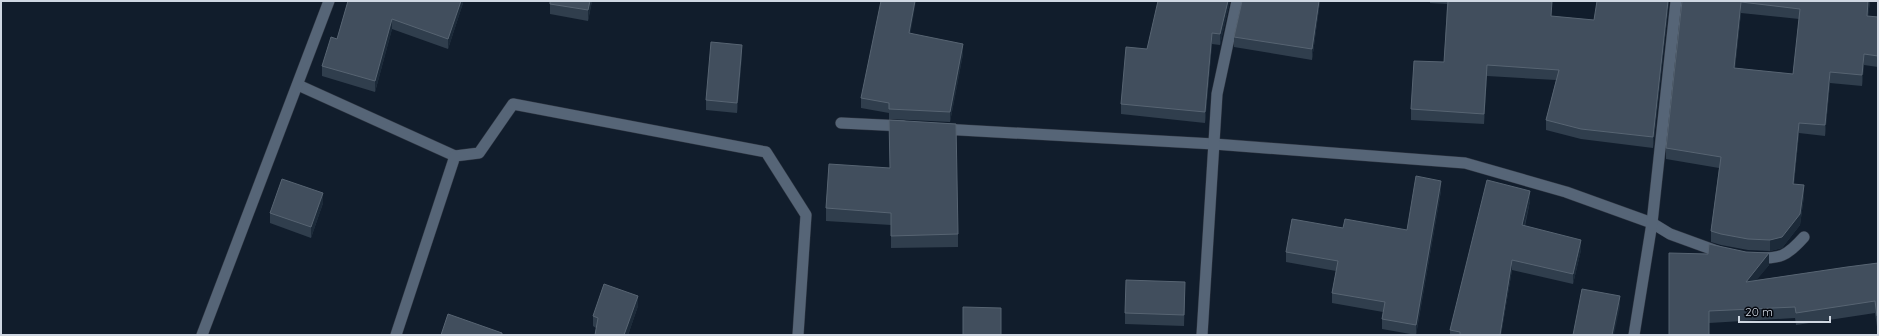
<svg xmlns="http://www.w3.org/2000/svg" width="1879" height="336" viewBox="0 0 1879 336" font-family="Quicksand,sans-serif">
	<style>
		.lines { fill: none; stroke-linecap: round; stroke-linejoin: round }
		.minor-casing { stroke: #2e3541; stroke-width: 12 }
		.minor { stroke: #566577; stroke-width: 11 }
		.wall { fill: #303e4d; fill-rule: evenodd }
		.shaded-wall { fill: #1c2a39 }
		.building { fill: #414e5d; stroke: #576472; fill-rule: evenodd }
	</style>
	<rect width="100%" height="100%" fill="#111d2c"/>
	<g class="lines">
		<g class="minor-casing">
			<g id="minor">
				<polyline points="298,85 455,156"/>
				<polyline points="841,123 903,126"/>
				<polyline points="942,129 1214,144 1465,163 1566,192 1652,223 1670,234 1722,253"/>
				<path d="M 1754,258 C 1781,259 1787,256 1804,237"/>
				<polyline points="202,335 329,1"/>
				<polyline points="396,335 455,156 479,153 513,104 766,152 806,215 798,335"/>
				<polyline points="1202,335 1217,94 1237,1"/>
				<polyline points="1634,335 1652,223 1676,1"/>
			</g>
		</g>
		<use href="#minor" class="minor"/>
	</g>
	<g class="wall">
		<polygon points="348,1 463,1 463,3 448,49 392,29 375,92 322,76 322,66 337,39"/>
		<polygon points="592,1 588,21 550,14 550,4"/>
		<polygon points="1230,1 1220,45 1212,44 1205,123 1121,114 1121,104 1147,49"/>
		<polygon points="1242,1 1320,1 1312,60 1234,47 1234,37"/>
		<polygon points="1430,1 1552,1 1551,16 1594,20 1597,1 1669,1 1653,148 1581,139 1546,130 1546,120 1556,80 1487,76 1484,124 1411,120 1411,109 1444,62 1447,4 1430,3"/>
		<path d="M 1682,1 L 1870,1 L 1868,16 L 1878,17 L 1878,67 L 1864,65 L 1862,86 L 1830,83 L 1825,136 L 1799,133 L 1794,184 L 1804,196 L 1800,225 L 1782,248 L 1770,251 L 1748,250 L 1721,245 L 1711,242 L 1711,231 L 1719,168 L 1666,159 L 1666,148 ZM 1741,13 L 1799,19 L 1793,74 L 1735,68 Z"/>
		<polygon points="911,33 963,54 950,122 889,119 889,113 861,108 861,98"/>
		<polygon points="742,55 737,113 706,110 706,100"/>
		<polygon points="829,164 958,234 958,247 891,248 891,225 826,221 826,208"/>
		<polygon points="1441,191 1416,335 1382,329 1382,319 1383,312 1332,303 1332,293 1336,271 1286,262 1286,252 1343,228 1407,230"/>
		<polygon points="1530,201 1525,226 1581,250 1573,284 1512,270 1501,335 1450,335 1450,330"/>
		<polygon points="323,203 311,238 270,223 270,213"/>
		<polygon points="1708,254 1769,265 1756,280 1878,263 1878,327 1877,327 1875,313 1796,325 1795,318 1709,323"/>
		<polygon points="1185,292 1184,326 1125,324 1125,313"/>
		<polygon points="638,306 628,335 595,335 596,328 593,326 593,316"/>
	</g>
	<g class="shaded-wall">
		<polygon points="461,1 463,1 463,3 448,49 448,39"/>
		<polygon points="590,1 592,1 588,21 588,10"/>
		<polygon points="915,1 916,1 909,43 909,33"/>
		<polygon points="1228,1 1230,1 1220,45 1220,34"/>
		<polygon points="1319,1 1320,1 1312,60 1312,49"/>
		<polygon points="1668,1 1669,1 1653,148 1653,137"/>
		<polygon points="1868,1 1870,1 1867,27 1867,16"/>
		<polygon points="1741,2 1741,13 1734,79 1734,68"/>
		<polygon points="392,19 392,29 375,92 375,81"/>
		<polygon points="1212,33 1212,44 1205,123 1205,112"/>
		<polygon points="963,44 963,54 950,122 950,112"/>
		<polygon points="742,45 742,55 737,113 737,103"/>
		<polygon points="1864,54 1864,65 1862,86 1862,75"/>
		<polygon points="1487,65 1487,76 1484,124 1484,114"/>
		<polygon points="1830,72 1830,83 1825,136 1825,125"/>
		<polygon points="1799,123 1799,133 1793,195 1793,184"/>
		<polygon points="1441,181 1441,191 1416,335 1416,325"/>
		<polygon points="1804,185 1804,196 1800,225 1782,248 1770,251 1770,240"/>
		<polygon points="1530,191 1530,201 1522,235 1522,225"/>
		<polygon points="323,193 323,203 311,238 311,227"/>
		<polygon points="1581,240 1581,250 1573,284 1573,274"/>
		<polygon points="1769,253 1769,265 1746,293 1746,282"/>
		<polygon points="1512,260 1512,270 1501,335 1500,335"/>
		<polygon points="638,296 638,306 628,335 624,335"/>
		<polygon points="1620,296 1620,307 1614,335 1612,335"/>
	</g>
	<g class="building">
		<polygon points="348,1 461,1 448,39 392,19 375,81 322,66 331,37 337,39"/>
		<polygon points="550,1 590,1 588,10 550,4"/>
		<polygon points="881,1 915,1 909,33 963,44 950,112 889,109 889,103 861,98"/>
		<polygon points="1158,1 1228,1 1220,34 1212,33 1205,112 1121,104 1126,47 1147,49"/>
		<polygon points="1242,1 1319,1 1312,49 1234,37"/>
		<polygon points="1448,1 1552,1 1551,16 1594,20 1597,1 1668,1 1653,137 1581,129 1546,120 1559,70 1487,65 1484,114 1411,109 1414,61 1444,62"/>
		<path d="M 1682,1 L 1868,1 L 1867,16 L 1878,17 L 1878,56 L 1864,54 L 1862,75 L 1830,72 L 1825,125 L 1799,123 L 1793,184 L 1804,185 L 1800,214 L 1782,237 L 1770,240 L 1748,239 L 1721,234 L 1711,231 L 1721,157 L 1666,148 ZM 1741,2 L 1800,9 L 1793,74 L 1734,68 Z"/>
		<polygon points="711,42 742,45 737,103 706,100"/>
		<polygon points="889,120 956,124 958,234 891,236 891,213 826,208 829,164 890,168"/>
		<polygon points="1416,176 1441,181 1416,325 1382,319 1385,302 1332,293 1338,261 1286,252 1292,219 1343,228 1345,219 1407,230"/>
		<polygon points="282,179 323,193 311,227 270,213"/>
		<polygon points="1487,180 1530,191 1522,225 1581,240 1573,274 1512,260 1500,335 1460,335 1460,332 1450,330"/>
		<polygon points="1709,244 1746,252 1769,253 1746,282 1847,267 1878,263 1878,316 1877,316 1875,301 1796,313 1795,307 1709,311 1709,335 1669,335 1669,253 1708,254"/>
		<polygon points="1126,280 1185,282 1184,315 1125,313"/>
		<polygon points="604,284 638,296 624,335 595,335 598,318 593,316"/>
		<polygon points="1582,289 1620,296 1612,335 1573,335"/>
		<polygon points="963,307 1001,308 1001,335 963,335"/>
		<polygon points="448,314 502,333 502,335 441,335"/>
	</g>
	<rect width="1879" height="336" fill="none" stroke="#cfd7e2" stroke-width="4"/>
	<path d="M1739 316v6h91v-6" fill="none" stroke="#cfd7e2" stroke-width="2"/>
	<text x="1745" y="316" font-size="12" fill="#cfd7e2" stroke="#04070e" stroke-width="3" paint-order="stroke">20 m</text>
</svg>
